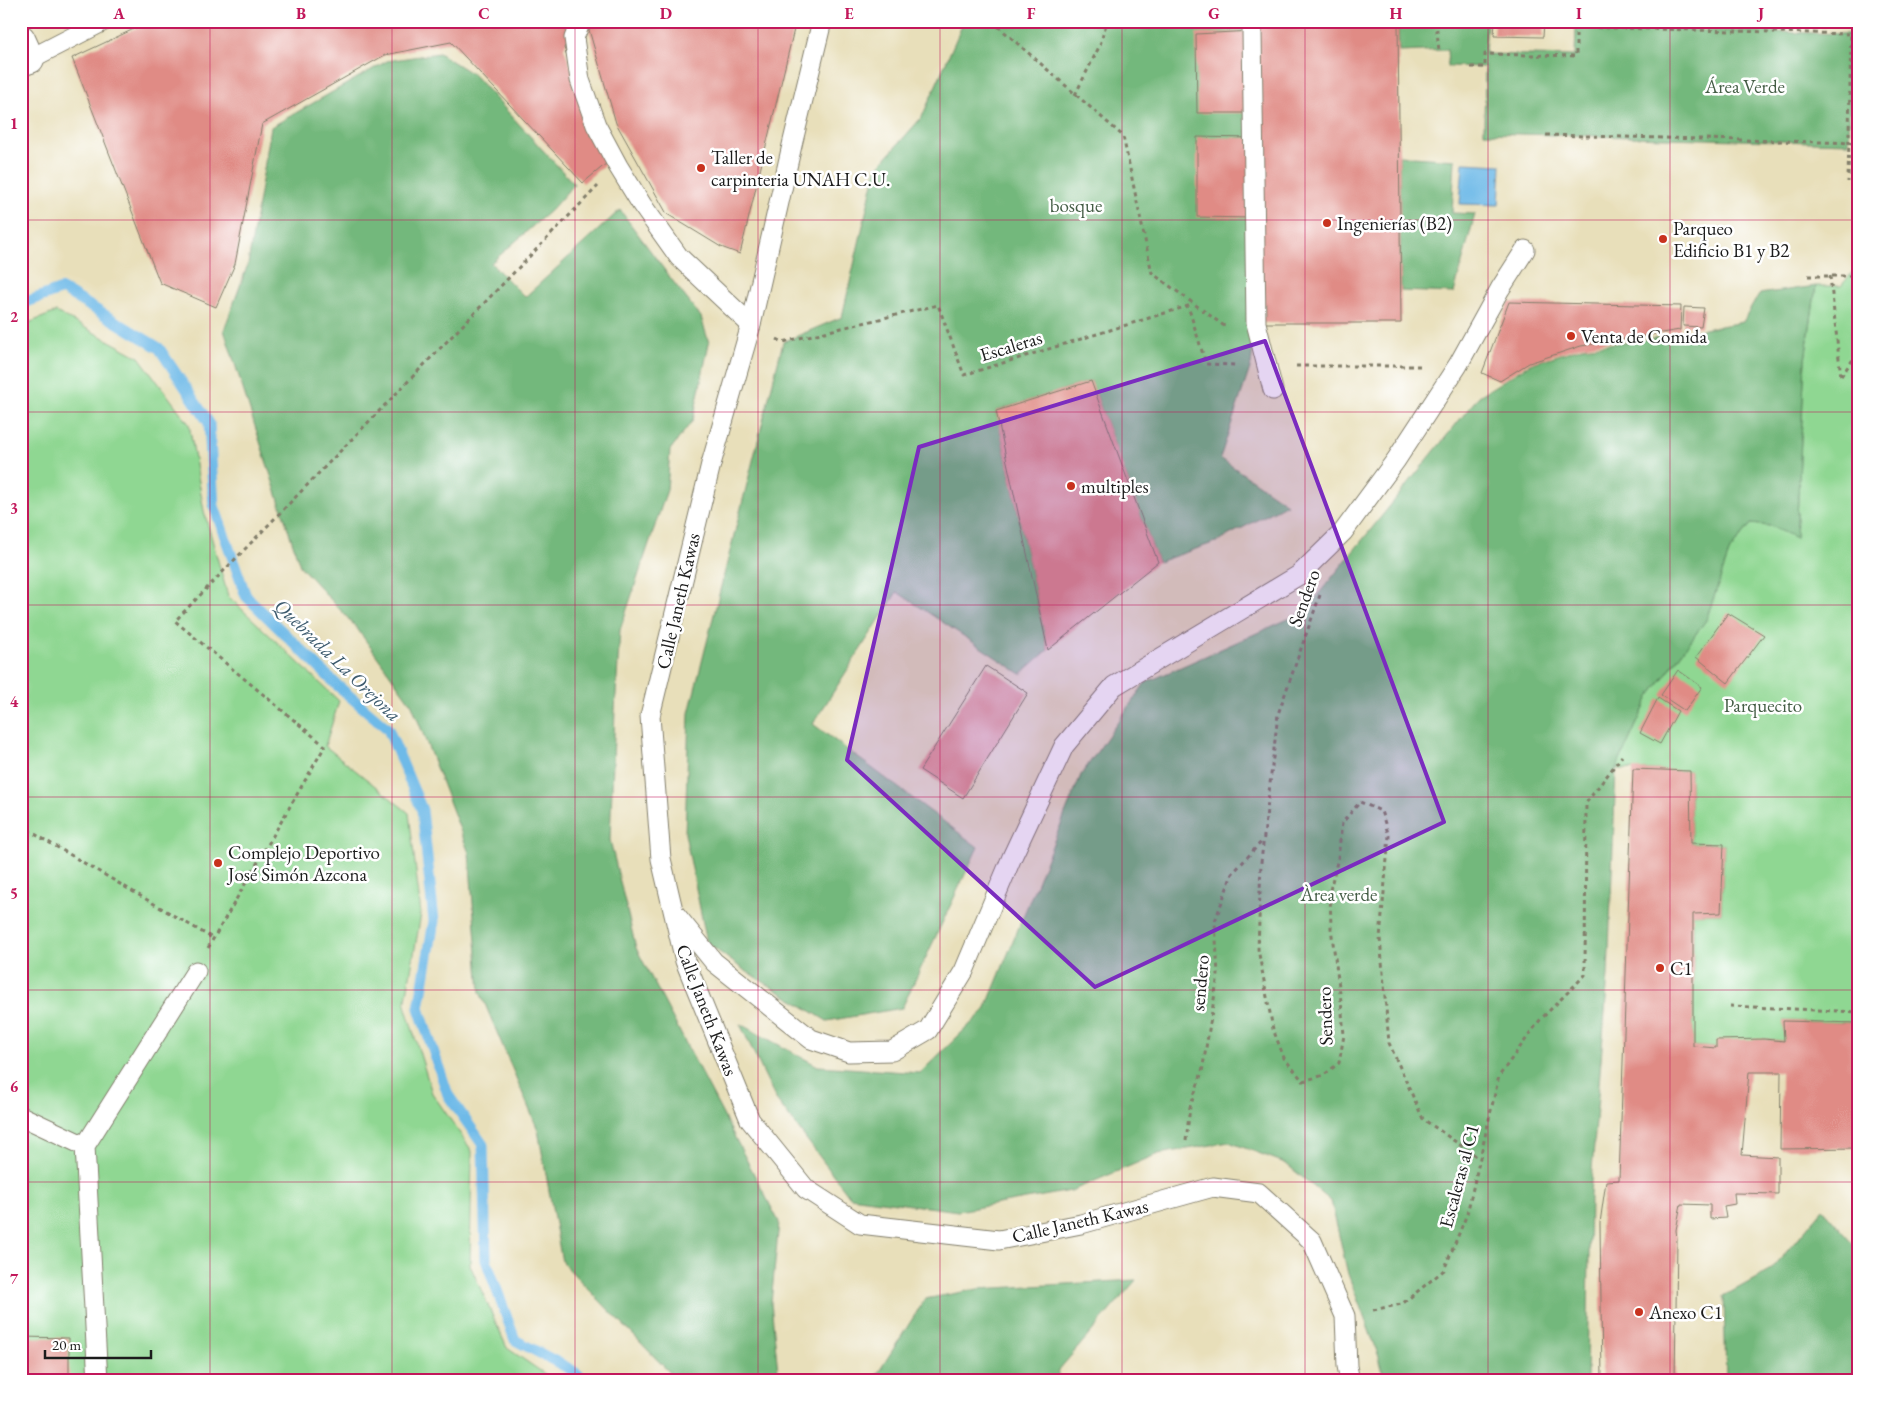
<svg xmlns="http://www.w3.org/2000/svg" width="1880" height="1402" viewBox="0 0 1880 1402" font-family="'EB Garamond',serif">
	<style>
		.green { fill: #8fd792; stroke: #567a57 }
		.forest { fill: #73b87c; stroke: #486a4c }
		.water { fill: #6ebae8; stroke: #456b82 }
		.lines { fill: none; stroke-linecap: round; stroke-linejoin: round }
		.stream { stroke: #6ebae8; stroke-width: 11 }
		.building { fill: #e08b85 }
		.service-casing { stroke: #827e6b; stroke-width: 21 }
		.minor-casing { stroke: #827e6b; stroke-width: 30 }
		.path { stroke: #827e6b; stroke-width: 3; stroke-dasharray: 4 4; stroke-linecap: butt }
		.service { stroke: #fff; stroke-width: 19 }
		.minor { stroke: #fff; stroke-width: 28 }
		.marked { fill: #7b2cbf; fill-opacity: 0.2; stroke: #7b2cbf; stroke-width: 4; stroke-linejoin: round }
		.grid { fill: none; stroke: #c2185b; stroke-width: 1; stroke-opacity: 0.55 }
		.poi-dot { fill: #c8321e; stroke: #fff; stroke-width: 2 }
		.labels { text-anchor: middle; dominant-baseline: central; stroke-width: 5; stroke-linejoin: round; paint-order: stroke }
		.park-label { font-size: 19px; fill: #445d45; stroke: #fff }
		.poi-label { font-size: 19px; fill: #1c1c1c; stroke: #fff; text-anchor: start }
		.street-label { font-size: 19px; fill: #1c1c1c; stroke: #fff }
		.water-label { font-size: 20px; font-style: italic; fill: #3d5b6e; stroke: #fff }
		.neatline { fill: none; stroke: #c2185b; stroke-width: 2 }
		.grid-label { font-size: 16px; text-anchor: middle; font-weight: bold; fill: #c2185b }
	</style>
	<rect width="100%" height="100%" fill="#fff"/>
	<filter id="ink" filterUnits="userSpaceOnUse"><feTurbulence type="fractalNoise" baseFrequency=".02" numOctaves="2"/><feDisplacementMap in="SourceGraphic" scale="10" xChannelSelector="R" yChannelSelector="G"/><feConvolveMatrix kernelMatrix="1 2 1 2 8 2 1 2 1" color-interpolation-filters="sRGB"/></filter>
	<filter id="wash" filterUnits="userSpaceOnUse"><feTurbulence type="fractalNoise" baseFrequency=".0096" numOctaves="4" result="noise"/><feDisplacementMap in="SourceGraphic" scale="20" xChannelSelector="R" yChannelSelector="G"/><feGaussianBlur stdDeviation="1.12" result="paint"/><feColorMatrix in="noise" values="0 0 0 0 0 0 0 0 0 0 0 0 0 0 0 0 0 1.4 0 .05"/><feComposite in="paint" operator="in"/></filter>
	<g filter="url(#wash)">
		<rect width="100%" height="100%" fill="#e8dfba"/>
		<g class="green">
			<polygon points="1859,264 1859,1023 1784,1021 1784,1041 1764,1039 1716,1048 1693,1046 1693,914 1721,913 1724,844 1691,843 1690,771 1616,769 1649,697 1706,620 1730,550 1751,524 1771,526 1796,537 1805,360 1816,286 1841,286"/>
			<polygon points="56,312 139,357 189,424 204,511 228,596 339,701 325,746 409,813 421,914 405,1005 432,1093 472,1151 470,1265 507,1348 555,1381 21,1381 21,326"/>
		</g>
		<g class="forest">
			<polygon points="964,21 1252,21 1256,323 1251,365 1220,458 1287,504 1216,542 1158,562 1091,381 996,411 1048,650 1021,674 897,592 813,724 978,847 902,1008 827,1021 744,970 707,943 685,834 689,713 783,342 842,317 876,169 922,117"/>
			<polygon points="1398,21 1487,21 1485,54 1575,56 1576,27 1851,34 1849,143 1484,133 1485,67 1448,66 1447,50 1399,52"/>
			<polygon points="439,53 474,75 574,184 551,210 491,263 525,297 620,210 675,284 701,317 709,343 693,420 670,450 667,490 620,630 615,710 610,840 636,948 779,1222 771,1303 779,1381 678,1381 562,1262 538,1130 480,992 469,853 412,705 356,627 300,566 224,330 248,264 271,127 387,61"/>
			<polygon points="1399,156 1455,160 1452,213 1475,214 1454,293 1401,291"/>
			<polygon points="1816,286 1805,360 1796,538 1771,526 1751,524 1730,550 1706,620 1649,697 1616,769 1608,975 1590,1194 1587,1381 1385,1381 1379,1357 1348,1274 1331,1201 1285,1163 1229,1142 1158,1154 1071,1191 958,1211 850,1197 776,1099 740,1024 818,1066 920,1073 985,1010 1081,775 1145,683 1304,612 1479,396 1530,364 1583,347 1649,339 1743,322 1759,294"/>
			<polygon points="1823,1209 1859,1250 1859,1381 1726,1381 1724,1296 1771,1270"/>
			<polygon points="1136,1280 1057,1372 1062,1381 873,1381 925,1299 978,1289"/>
		</g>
		<polygon class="water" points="1463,163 1501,165 1499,205 1460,204"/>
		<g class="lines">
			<polyline class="stream" points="21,304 62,289 159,348 209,423 214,506 246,596 338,686 388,729 422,810 434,921 419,1008 448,1095 483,1145 486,1260 515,1340 570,1369 587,1381"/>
		</g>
		<g id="blocks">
			<g class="building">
				<polygon points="151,21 577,21 564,48 607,163 583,183 451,42 385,55 262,124 235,264 216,307 160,283 72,58"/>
				<polygon points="589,21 796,21 740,254 721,247 667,214 616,123 587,23"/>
				<polygon points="1252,21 1398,21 1401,323 1256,323 1252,113 1197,113 1196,34 1252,31"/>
				<polygon points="1495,21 1544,21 1543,37 1494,36"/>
				<polygon points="1197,137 1252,138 1252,218 1197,217"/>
				<polygon points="1509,302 1681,306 1680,330 1581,346 1529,363 1500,381 1482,373"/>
				<polygon points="1684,307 1704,308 1701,327 1683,326"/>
				<polygon points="1091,381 1158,562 1048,650 996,411"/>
				<polygon points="1728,613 1764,635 1728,683 1696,657"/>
				<polygon points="986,666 1028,693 963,798 920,770"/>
				<polygon points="1678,670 1702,687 1685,711 1661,695"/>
				<polygon points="1658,698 1678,711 1660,744 1640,733"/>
				<polygon points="1633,769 1690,771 1691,843 1724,844 1721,913 1693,914 1693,1046 1716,1048 1716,1040 1764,1039 1784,1041 1783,1021 1859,1023 1859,1148 1780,1149 1781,1072 1749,1072 1742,1155 1778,1157 1778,1194 1734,1193 1735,1204 1724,1206 1726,1218 1710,1219 1710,1205 1681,1204 1676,1230 1677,1239 1675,1381 1602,1381 1600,1223 1606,1181 1619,1180"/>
				<polygon points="21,1337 69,1338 69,1381 21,1381"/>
			</g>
		</g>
	</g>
	<g filter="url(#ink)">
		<use href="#blocks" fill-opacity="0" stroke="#827e6b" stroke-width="1"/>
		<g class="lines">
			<g class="service-casing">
				<g id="service">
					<polyline points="581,21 574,38 580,80 596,125 618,166 642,205 679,257 751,325"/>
					<polyline points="822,21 793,141 751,325 711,464 650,716 661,859 685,961 750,1120 806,1189 860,1224 999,1240 1081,1224 1213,1187 1259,1193 1312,1241 1345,1316 1347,1366 1350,1381"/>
					<polyline points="1252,31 1256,323 1273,390"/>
					<polyline points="30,59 104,21"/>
					<polyline points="676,915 714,962 811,1039 849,1052 892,1051 928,1030 964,971 1012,857 1064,746 1114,686 1299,575 1343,532 1396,460 1458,365 1500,289 1525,250"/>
					<polyline points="21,1116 85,1146"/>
					<polyline points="98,1381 85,1146 196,971"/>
				</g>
			</g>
			<g class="minor-casing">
				<polyline id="minor" points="21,39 30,59 21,62"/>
			</g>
			<g class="path">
				<polyline points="992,21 1123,136 1152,273 1227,328"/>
				<polyline points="1436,21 1439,51"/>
				<polyline points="1851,34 1859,34"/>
				<polyline points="1471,67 1485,67 1485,54 1576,56 1576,27 1851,34 1848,182"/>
				<polyline points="1075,95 1100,45 1107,21"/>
				<polyline points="1546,135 1859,143"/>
				<polyline points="1808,276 1859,276"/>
				<polyline points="1830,276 1841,377"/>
				<polyline points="777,339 783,342 938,305 964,375 1188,306 1206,364 1238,365"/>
				<polyline points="1296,366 1422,366"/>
				<polyline points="1841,376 1859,351"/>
				<polyline points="1320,595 1278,714 1261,862 1258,949 1273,1029 1284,1058 1303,1081 1324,1075 1339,1063 1344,1035 1341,1001 1331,928 1330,890 1338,858 1342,823 1360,802 1381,811 1389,836 1380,938 1389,1043 1423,1119 1479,1158"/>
				<polyline points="21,826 214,939"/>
				<polyline points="208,948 325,746 175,621 598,186"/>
				<polyline points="1730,1006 1859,1012"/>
				<polyline points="1186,1141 1190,1107 1202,1072 1218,975 1215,921 1232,874 1263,840"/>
				<polyline points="1373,1310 1402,1304 1444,1270 1467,1214 1499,1076 1540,1020 1585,975 1586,803 1622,756"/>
			</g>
			<use href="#service" class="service"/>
			<use href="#minor" class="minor"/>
		</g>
	</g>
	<path class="marked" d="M 1265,341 L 1444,822 L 1095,987 L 847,760 L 919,447 Z"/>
	<path class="grid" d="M 210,21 L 210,1381M 392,21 L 392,1381M 575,21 L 575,1381M 758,21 L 758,1381M 940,21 L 940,1381M 1122,21 L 1122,1381M 1305,21 L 1305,1381M 1488,21 L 1488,1381M 1670,21 L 1670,1381M 21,220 L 1859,220M 21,412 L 1859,412M 21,605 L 1859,605M 21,797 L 1859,797M 21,990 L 1859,990M 21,1182 L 1859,1182"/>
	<g class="poi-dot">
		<circle cx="701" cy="168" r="5"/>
		<circle cx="1327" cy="223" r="5"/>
		<circle cx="1663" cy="239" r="5"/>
		<circle cx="1571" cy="336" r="5"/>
		<circle cx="1071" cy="486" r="5"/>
		<circle cx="218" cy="863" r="5"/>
		<circle cx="1660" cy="968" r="5"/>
		<circle cx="1639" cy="1312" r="5"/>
	</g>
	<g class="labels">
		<g class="park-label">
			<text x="1745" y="86">Área Verde</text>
			<text x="1076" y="205">bosque</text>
			<text x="1763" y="705">Parquecito</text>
			<text x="1339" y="894">Àrea verde</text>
		</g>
		<g class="poi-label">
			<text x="711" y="157">Taller de<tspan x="711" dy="22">carpinteria UNAH C.U.</tspan></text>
			<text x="1337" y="223">Ingenierías (B2)</text>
			<text x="1673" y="228">Parqueo<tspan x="1673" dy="22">Edificio B1 y B2</tspan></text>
			<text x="1581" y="336">Venta de Comida</text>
			<text x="1081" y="486">multiples</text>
			<text x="228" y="852">Complejo Deportivo<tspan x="228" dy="22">José Simón Azcona</tspan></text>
			<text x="1670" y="968">C1</text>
			<text x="1649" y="1312">Anexo C1</text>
		</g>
		<g class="street-label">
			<text transform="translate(1011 346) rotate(-17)">Escaleras</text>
			<text transform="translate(1304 598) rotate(-70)">Sendero</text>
			<text transform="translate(678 601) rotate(-77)">Calle Janeth Kawas</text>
			<text transform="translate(1200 983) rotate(-85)">sendero</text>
			<text transform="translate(707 1010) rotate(69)">Calle Janeth Kawas</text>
			<text transform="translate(1325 1016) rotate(-92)">Sendero</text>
			<text transform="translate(1459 1176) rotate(-75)">Escaleras al C1</text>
			<text transform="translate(1080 1221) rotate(-13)">Calle Janeth Kawas</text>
		</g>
		<g class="water-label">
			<text transform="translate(338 660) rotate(44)">Quebrada La Orejona</text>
		</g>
	</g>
	<rect width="1880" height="1402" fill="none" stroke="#fff" stroke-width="55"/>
	<path d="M45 1350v8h106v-8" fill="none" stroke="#1c1c1c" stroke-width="2.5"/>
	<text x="52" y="1350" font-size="15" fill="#1c1c1c" stroke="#ffffff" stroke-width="4" paint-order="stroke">20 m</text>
	<rect x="28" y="28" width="1824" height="1346" class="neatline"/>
	<g class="grid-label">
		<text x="119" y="19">A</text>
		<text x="301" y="19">B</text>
		<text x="484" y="19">C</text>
		<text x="666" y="19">D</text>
		<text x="849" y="19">E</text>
		<text x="1031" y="19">F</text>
		<text x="1214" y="19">G</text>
		<text x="1396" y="19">H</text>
		<text x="1579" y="19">I</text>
		<text x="1761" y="19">J</text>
		<text x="14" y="129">1</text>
		<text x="14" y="322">2</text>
		<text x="14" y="514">3</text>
		<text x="14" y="707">4</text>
		<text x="14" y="899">5</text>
		<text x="14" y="1092">6</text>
		<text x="14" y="1284">7</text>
	</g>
</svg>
